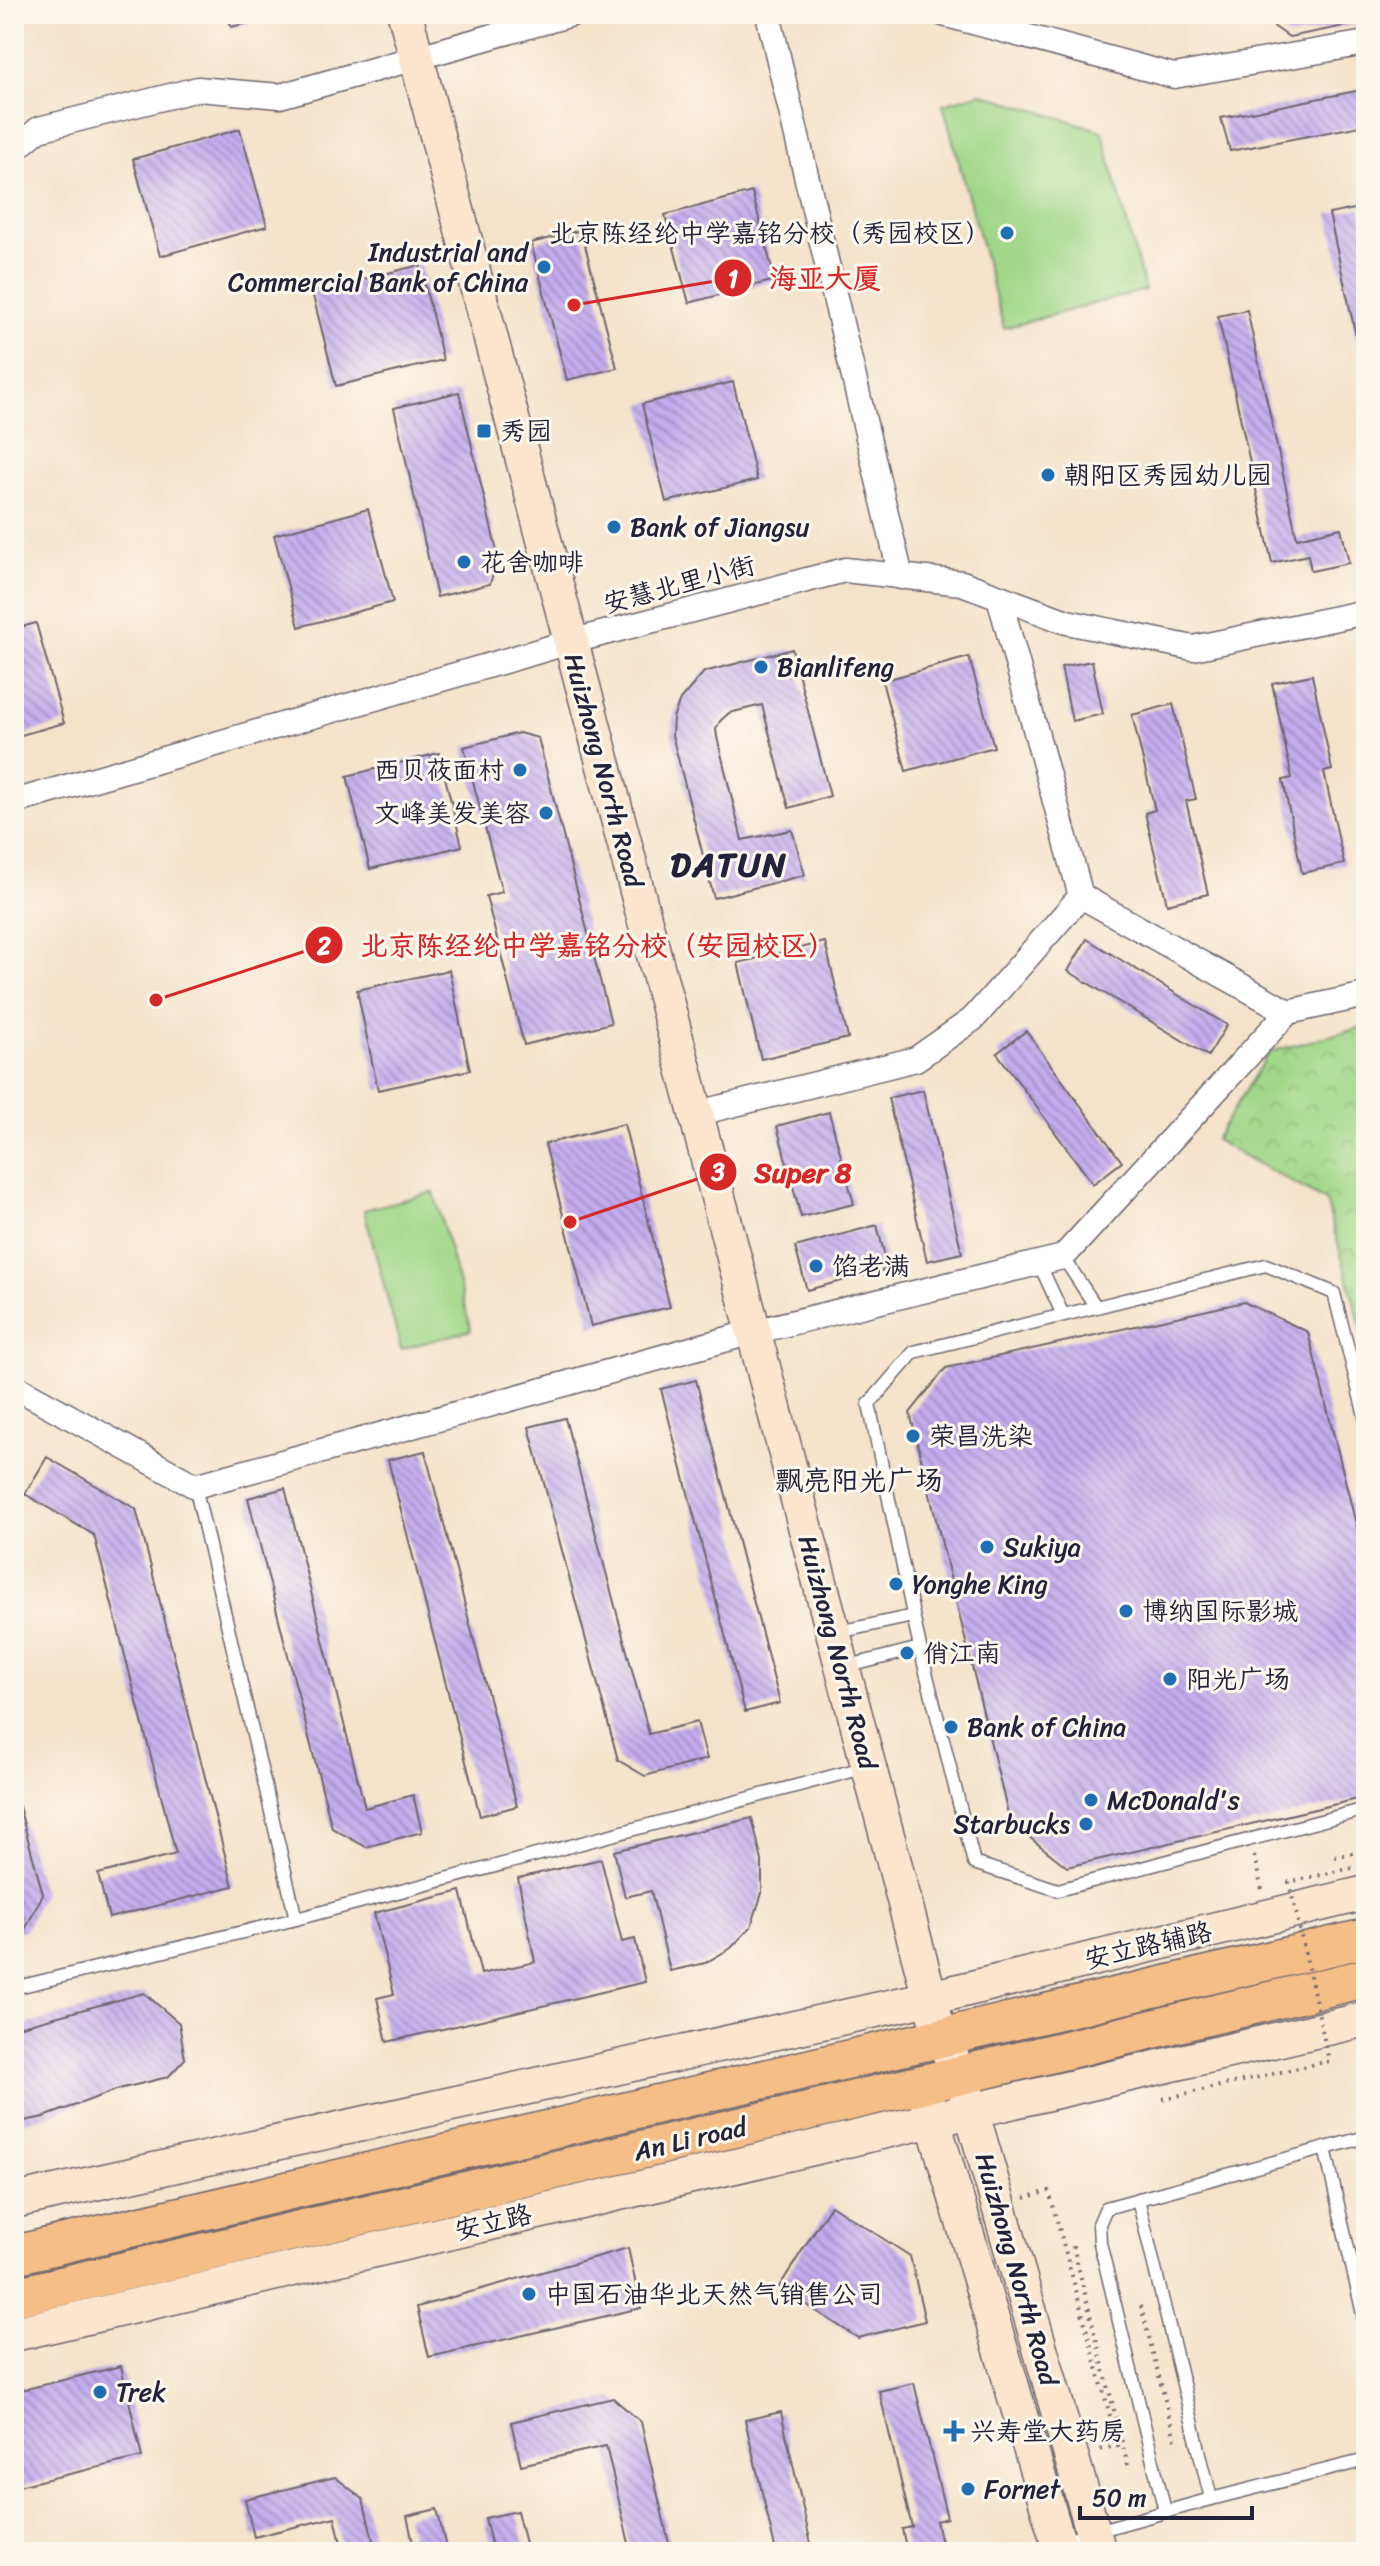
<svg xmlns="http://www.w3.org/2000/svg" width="1380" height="2566" viewBox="0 0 1380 2566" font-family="Sriracha,'LXGW WenKai TC',sans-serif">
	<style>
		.park { fill: url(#park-crowns); stroke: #617c62; stroke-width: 2 }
		.pitch { fill: #a0d788; stroke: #617c62; stroke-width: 2 }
		.building { fill: url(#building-back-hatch) }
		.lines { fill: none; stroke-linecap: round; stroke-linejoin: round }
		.lane-casing { stroke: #6c656d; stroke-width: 15 }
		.street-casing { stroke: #6c656d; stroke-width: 27 }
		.secondary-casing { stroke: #6c656d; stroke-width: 37 }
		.primary-casing { stroke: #6c656d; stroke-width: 41 }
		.path { stroke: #6c656d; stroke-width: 4; stroke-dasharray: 2 6; stroke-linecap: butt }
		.lane { stroke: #fff; stroke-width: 12 }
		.street { stroke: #fff; stroke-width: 24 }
		.secondary { stroke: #fbe5cf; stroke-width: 34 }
		.primary { stroke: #f6be87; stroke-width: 38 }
		.path-bridge { stroke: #6c656d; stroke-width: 4; stroke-dasharray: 2 6; stroke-linecap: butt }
		.poi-dot { fill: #1f6fb2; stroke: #fbf7ec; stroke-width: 3 }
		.labels { text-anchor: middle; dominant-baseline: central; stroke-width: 6; stroke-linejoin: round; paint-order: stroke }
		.poi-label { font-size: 26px; fill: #22223b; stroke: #fbf7ec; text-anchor: start }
		.street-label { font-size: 26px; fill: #22223b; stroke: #fbf7ec }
		.neighbourhood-label { font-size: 28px; fill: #22223b; stroke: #fbf7ec }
		.district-label { font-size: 34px; font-weight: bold; letter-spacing: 2px; fill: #22223b; stroke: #fbf7ec }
		.leader { fill: none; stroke: #d62828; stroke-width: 3 }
		.callout-dot { fill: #d62828; stroke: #fbf7ec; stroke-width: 3 }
		.mark-label { font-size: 24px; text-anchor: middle; font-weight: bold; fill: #fff }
		.callout-label { font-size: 28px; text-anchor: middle; font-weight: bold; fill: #d62828; stroke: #fbf7ec; stroke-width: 6; stroke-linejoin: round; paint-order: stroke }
	</style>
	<defs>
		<pattern id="park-crowns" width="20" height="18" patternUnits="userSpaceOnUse" patternTransform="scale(2)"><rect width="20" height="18" fill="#a0d788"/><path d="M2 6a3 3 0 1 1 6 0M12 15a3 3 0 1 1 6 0" fill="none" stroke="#8ab876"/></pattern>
		<pattern id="building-back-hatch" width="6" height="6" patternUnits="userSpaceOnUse" patternTransform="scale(2)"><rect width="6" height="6" fill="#c3aced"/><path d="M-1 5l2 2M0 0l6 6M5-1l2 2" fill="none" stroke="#9e8cc1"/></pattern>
	</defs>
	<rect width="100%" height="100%" fill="#fbf7ec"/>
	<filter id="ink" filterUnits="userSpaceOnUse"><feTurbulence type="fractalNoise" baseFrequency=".0125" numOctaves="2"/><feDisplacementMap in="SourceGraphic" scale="16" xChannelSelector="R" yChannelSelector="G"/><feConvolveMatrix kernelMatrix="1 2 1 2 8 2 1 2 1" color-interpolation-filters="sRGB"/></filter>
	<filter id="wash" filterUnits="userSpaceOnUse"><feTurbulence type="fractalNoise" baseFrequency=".006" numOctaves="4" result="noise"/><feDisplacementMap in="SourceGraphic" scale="32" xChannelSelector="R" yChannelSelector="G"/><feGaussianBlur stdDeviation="1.8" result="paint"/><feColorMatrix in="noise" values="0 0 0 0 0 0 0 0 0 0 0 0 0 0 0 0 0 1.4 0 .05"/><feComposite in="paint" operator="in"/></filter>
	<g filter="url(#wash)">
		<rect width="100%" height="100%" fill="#f5e2ca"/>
		<polygon class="park" points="1366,1026 1366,1344 1326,1201 1215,1140 1269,1052"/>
		<g class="pitch">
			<polygon points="981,93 1102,131 1145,290 1004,328 943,104"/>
			<polygon points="434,1192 471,1330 401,1349 364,1210"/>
		</g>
		<g id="blocks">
			<g class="building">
				<polygon points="228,14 283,14 283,15 231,27"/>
				<polygon points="1261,14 1366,14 1366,22 1289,37 1262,18"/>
				<polygon points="1366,89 1366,125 1230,151 1221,118"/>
				<polygon points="240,129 267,226 160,256 133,159"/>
				<polygon points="752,192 775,280 689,303 665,215"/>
				<polygon points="1360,208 1366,234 1365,377 1329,214"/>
				<polygon points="581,230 617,368 567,380 531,243"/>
				<polygon points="420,265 443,360 336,386 312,292"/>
				<polygon points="1247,310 1297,538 1341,528 1349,563 1311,571 1308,555 1272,563 1218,316"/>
				<polygon points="733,382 757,480 666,502 642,404"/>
				<polygon points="459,392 498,556 490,584 437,597 394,408"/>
				<polygon points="368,509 393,602 299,627 274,535"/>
				<polygon points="36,623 64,723 14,737 14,629"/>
				<polygon points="792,649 830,796 789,808 762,705 729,713 720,721 716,729 717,737 742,840 792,830 805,875 714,898 672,735 673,718 680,700 704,672"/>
				<polygon points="969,657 994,747 906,771 882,681"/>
				<polygon points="1092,661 1103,714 1072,721 1061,667"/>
				<polygon points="1312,675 1332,770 1324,772 1344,864 1302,873 1283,780 1292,778 1272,683"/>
				<polygon points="1173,704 1196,799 1186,801 1208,894 1167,904 1145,813 1155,810 1132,715"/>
				<polygon points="519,733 538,738 611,1023 524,1045 486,896 502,892 464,747"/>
				<polygon points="439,753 462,846 370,869 347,776"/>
				<polygon points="1087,939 1227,1025 1208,1056 1068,971"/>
				<polygon points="825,942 848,1038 761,1059 738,963"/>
				<polygon points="449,970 470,1070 378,1090 357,990"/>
				<polygon points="1026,1031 1122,1162 1093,1184 997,1053"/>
				<polygon points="923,1090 962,1253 927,1261 888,1098"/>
				<polygon points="829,1112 854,1204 801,1217 777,1126"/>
				<polygon points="624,1124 670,1307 591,1326 545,1144"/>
				<polygon points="877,1225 888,1269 807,1290 795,1247"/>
				<polygon points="1244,1302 1308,1332 1366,1564 1366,1794 1362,1798 1067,1867 1010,1822 910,1413 946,1368"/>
				<polygon points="696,1380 780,1703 745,1712 661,1389"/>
				<polygon points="565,1418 649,1734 697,1722 707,1759 645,1776 618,1760 529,1427"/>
				<polygon points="425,1451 517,1806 480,1816 388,1460"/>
				<polygon points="47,1457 136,1509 233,1886 109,1918 98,1874 176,1854 94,1535 25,1494"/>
				<polygon points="285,1488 365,1808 413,1795 422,1832 366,1847 332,1828 248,1498"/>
				<polygon points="15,1792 43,1894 25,1930 14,1933"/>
				<polygon points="752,1818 762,1861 762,1893 751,1927 731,1948 705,1963 670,1971 651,1891 625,1897 614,1851"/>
				<polygon points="601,1859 622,1942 635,1939 645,1982 387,2042 377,1998 394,1994 374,1913 461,1891 481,1974 535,1962 518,1878"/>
				<polygon points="144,1993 179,2023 185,2059 168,2077 119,2089 44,2117 14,2123 14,2028"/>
				<polygon points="831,2205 910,2256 925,2321 858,2338 779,2287"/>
				<polygon points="628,2248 641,2308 429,2357 417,2307"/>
				<polygon points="121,2366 142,2457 14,2487 14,2392"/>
				<polygon points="914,2383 947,2518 936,2521 943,2552 907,2552 902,2529 912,2527 879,2391"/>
				<polygon points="613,2398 641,2422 671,2552 631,2552 606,2446 521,2465 511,2422"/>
				<polygon points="781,2412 811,2544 802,2547 803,2552 776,2552 745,2420"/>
				<polygon points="335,2477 363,2499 376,2552 343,2552 335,2517 254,2537 245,2499"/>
				<polygon points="437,2509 447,2552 415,2552 407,2516"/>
				<polygon points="517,2511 527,2552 493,2552 485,2518"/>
			</g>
		</g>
	</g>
	<g filter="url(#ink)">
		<use href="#blocks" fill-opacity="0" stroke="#6c656d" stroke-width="2"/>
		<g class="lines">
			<g class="lane-casing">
				<g id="lane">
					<polyline points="1063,1257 1096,1307"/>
					<polyline points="1039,1263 1063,1315"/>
					<polyline points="1366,1420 1334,1293 1266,1265 914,1352 869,1404 920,1648 974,1863 1058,1890 1366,1809"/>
					<polyline points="195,1486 296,1919"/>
					<polyline points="834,1633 913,1616"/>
					<polyline points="845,1667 920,1648"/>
					<polyline points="14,1988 296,1919 867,1767"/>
					<polyline points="1325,2148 1366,2327"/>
					<polyline points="1138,2199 1211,2499"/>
					<polyline points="1165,2511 1100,2243 1099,2224 1106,2208 1366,2137"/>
					<polyline points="1061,2541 1211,2499 1366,2460"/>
				</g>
			</g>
			<g class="street-casing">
				<g id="street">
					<polyline points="768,14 901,577"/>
					<polyline points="943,14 1174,76 1366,43"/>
					<polyline points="14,150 39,129 198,89 280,96 572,14"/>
					<polyline points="14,802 570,642 845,570 962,583 1067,622 1193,648 1366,612"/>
					<polyline points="1081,896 1288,1012"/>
					<polyline points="695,1114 916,1059 973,1019 1081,896 999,597"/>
					<polyline points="14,1386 195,1486 753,1332 1063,1257 1288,1012 1366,995"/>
				</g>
			</g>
			<g class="secondary-casing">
				<g id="secondary">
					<polyline points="405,14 940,2036 961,2075 1099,2552"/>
					<polyline points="926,2097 1061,2552"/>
					<polyline points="14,2201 930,1998 1366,1893"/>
					<polyline points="14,2334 1366,2019"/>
				</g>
			</g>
			<g class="primary-casing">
				<g id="primary">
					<polyline points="14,2255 1366,1938"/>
					<polyline points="14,2297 961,2075 1366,1978"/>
				</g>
			</g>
			<g class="path">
				<polyline points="1254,1856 1262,1890"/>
				<polyline points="1335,1857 1366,1850"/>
				<polyline points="1025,2198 1049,2191 1118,2445 1100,2450"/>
				<polyline points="1073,2246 1128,2466"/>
				<polyline points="1141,2306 1176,2443"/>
			</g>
			<use href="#lane" class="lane"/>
			<use href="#street" class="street"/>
			<use href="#secondary" class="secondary"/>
			<use href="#primary" class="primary"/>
			<polyline class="path-bridge" points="1163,2099 1329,2061 1289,1882 1366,1865"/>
		</g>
	</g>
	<g class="poi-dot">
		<circle cx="1007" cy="233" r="8"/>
		<circle cx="544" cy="267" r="8"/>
		<rect x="476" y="423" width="16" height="16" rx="4"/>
		<circle cx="1048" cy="475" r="8"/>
		<circle cx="614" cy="527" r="8"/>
		<circle cx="464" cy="562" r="8"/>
		<circle cx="761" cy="667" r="8"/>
		<circle cx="520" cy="770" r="8"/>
		<circle cx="546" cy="813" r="8"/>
		<circle cx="816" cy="1266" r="8"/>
		<circle cx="913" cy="1436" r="8"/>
		<circle cx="987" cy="1547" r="8"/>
		<circle cx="896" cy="1584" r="8"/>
		<circle cx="1126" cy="1611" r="8"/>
		<circle cx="907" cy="1653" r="8"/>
		<circle cx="1170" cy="1679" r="8"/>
		<circle cx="951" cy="1727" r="8"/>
		<circle cx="1091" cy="1800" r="8"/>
		<circle cx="1086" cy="1824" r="8"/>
		<circle cx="529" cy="2294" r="8"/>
		<circle cx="100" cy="2392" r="8"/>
		<path d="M950 2419h8v8h8v8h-8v8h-8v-8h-8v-8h8z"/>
		<circle cx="968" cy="2489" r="8"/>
	</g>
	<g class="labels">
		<g class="poi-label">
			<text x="991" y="233" text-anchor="end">北京陈经纶中学嘉铭分校（秀园校区）</text>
			<text x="528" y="252" text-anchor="end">Industrial and<tspan x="528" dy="30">Commercial Bank of China</tspan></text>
			<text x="500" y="431">秀园</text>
			<text x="1064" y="475">朝阳区秀园幼儿园</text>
			<text x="630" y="527">Bank of Jiangsu</text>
			<text x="480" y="562">花舍咖啡</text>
			<text x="777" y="667">Bianlifeng</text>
			<text x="504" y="770" text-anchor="end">西贝莜面村</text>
			<text x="530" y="813" text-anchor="end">文峰美发美容</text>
			<text x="832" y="1266">馅老满</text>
			<text x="929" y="1436">荣昌洗染</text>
			<text x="1003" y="1547">Sukiya</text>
			<text x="912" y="1584">Yonghe King</text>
			<text x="1142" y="1611">博纳国际影城</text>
			<text x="923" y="1653">俏江南</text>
			<text x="1186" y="1679">阳光广场</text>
			<text x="967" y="1727">Bank of China</text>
			<text x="1107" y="1800">McDonald's</text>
			<text x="1070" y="1824" text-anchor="end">Starbucks</text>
			<text x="545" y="2294">中国石油华北天然气销售公司</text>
			<text x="116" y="2392">Trek</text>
			<text x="970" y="2431">兴寿堂大药房</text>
			<text x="984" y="2489">Fornet</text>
		</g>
		<g class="street-label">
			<text transform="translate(679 584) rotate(-15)">安慧北里小街</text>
			<text transform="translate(604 770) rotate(75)">Huizhong North Road</text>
			<text transform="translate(838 1652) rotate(75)">Huizhong North Road</text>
			<text transform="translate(1148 1945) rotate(-13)">安立路辅路</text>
			<text transform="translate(690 2139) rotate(-13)">An Li road</text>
			<text transform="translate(493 2222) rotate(-13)">安立路</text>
			<text transform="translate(1017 2269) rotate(74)">Huizhong North Road</text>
		</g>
		<g class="neighbourhood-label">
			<text x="859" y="1480">飘亮阳光广场</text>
		</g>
		<g class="district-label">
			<text x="729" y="865">DATUN</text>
		</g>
	</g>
	<path class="leader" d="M574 305L733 278M156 1000L324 945M570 1222L718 1172"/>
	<g class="callout-dot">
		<circle cx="574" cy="305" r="8"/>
		<circle cx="156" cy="1000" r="8"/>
		<circle cx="570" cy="1222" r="8"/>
		<circle cx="733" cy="278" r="20"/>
		<circle cx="324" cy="945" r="20"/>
		<circle cx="718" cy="1172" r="20"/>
	</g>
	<g class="mark-label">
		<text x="733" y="287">1</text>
		<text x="324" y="954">2</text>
		<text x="718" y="1180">3</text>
	</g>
	<g class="callout-label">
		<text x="825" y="288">海亚大厦</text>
		<text x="598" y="955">北京陈经纶中学嘉铭分校（安园校区）</text>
		<text x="803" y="1182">Super 8</text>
	</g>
	<rect width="1380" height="2566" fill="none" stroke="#fbf7ec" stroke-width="48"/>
	<path d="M1080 2506v12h172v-12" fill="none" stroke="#22223b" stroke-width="4"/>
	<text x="1092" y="2506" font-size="24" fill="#22223b" stroke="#fbf7ec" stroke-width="6" paint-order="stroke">50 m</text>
</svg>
